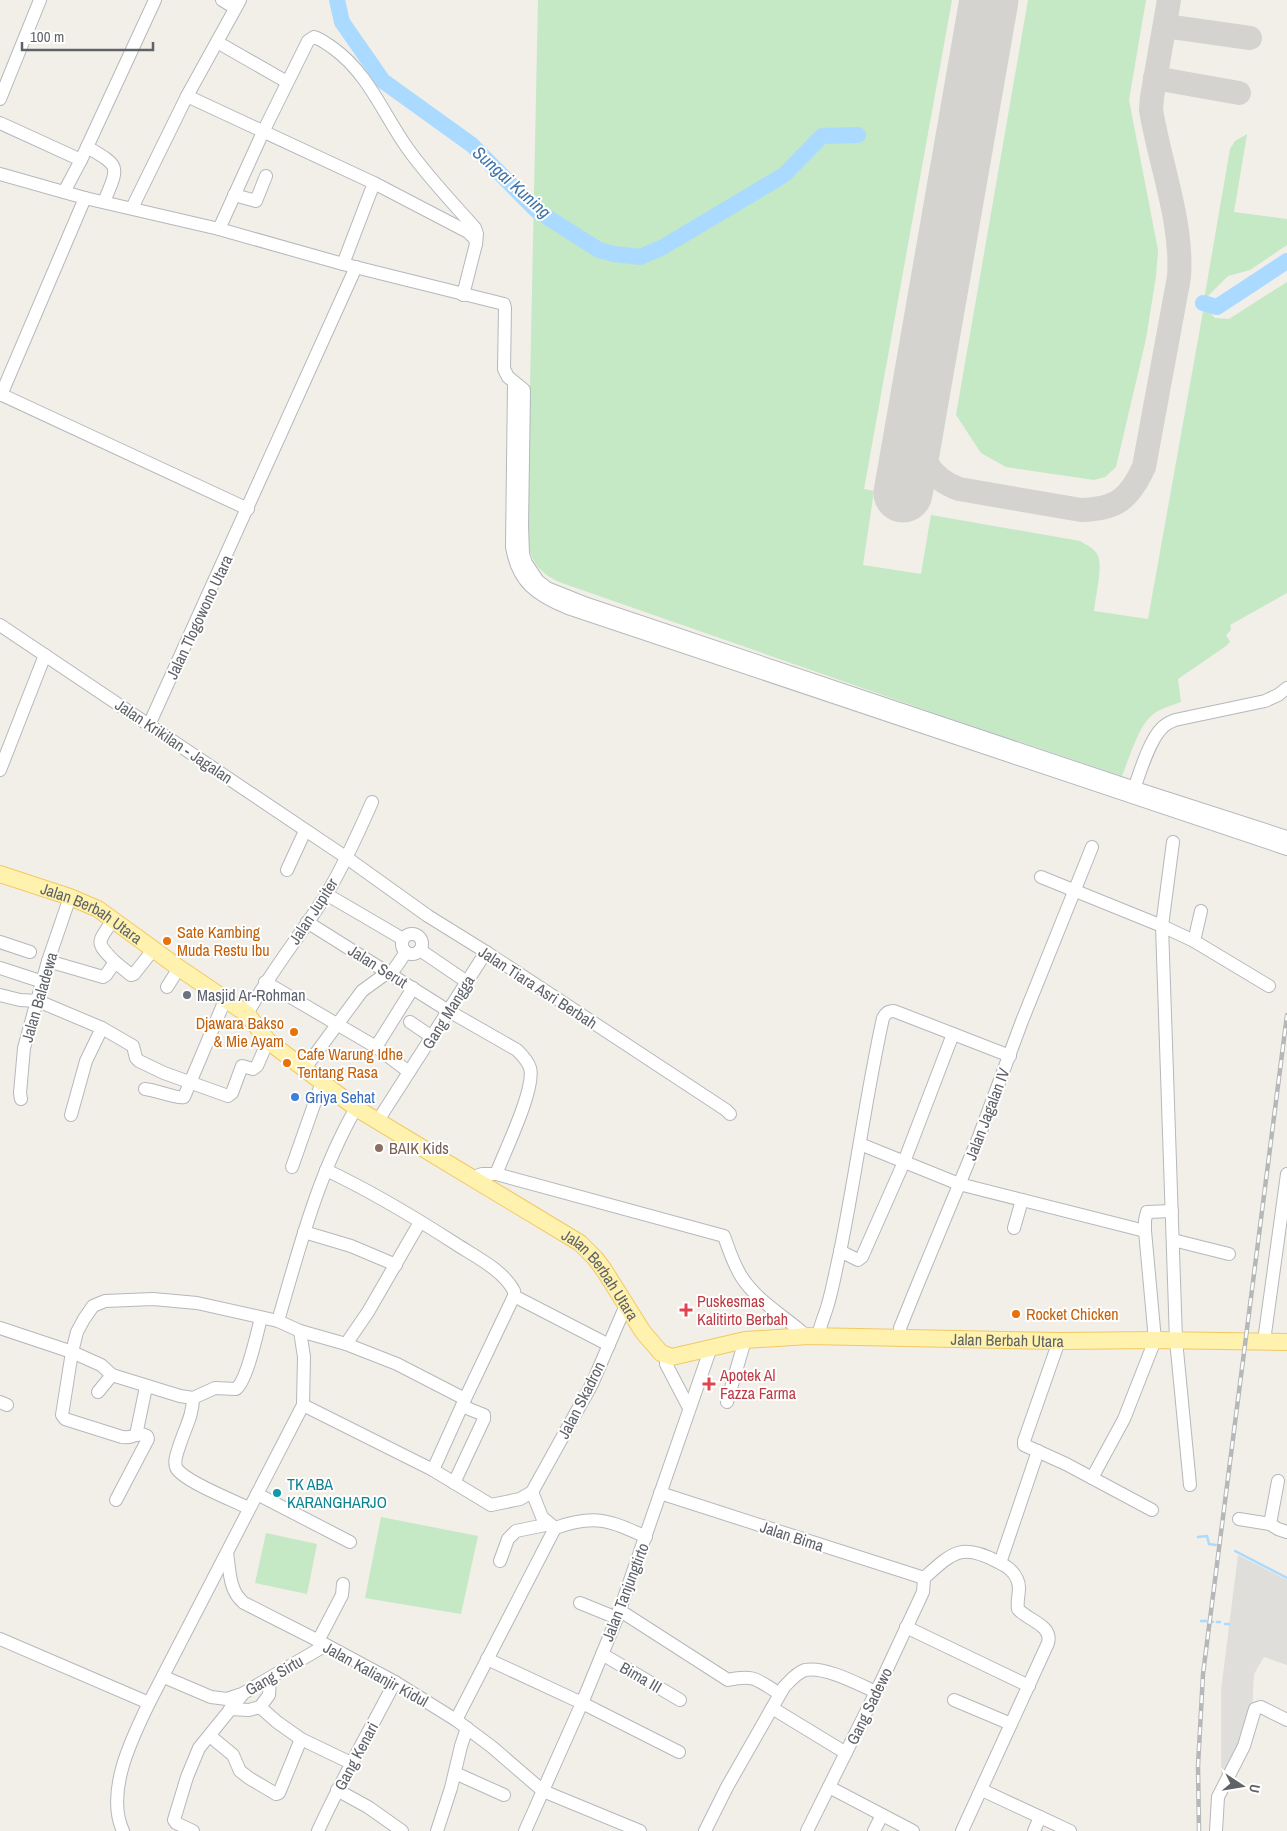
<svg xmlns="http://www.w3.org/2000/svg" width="1287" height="1831" viewBox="0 0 1287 1831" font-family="'Archivo Narrow',sans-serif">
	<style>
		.industrial { fill: #e0deda }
		.green { fill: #c5e8c5 }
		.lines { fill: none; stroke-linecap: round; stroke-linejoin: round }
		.stream { stroke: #aadaff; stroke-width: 2.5 }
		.river { stroke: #aadaff; stroke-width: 16 }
		.taxiway { stroke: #d4d3d0; stroke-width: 24 }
		.runway { stroke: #d4d3d0; stroke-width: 59 }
		.minor-casing { stroke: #b5b8bc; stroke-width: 14 }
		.major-casing { stroke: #f2c960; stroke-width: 18 }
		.minor { stroke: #fff; stroke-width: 12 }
		.major { stroke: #fff2af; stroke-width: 16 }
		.rail-casing { stroke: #b6b7b8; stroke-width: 4.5 }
		.rail { stroke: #fff; stroke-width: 2.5; stroke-dasharray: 8; stroke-linecap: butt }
		.food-dot { fill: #e8710a; stroke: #fff; stroke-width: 2 }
		.worship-dot { fill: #6b7280; stroke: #fff; stroke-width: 2 }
		.shop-dot { fill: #3f7fe0; stroke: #fff; stroke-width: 2 }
		.education-dot { fill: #8d6e63; stroke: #fff; stroke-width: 2 }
		.health-dot { fill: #e0444e; stroke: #fff; stroke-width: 2 }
		.culture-dot { fill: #0f9aa8; stroke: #fff; stroke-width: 2 }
		.labels { text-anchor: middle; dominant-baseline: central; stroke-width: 4; stroke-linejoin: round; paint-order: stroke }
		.street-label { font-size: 16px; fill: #5f6368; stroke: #fff }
		.food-label { font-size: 16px; fill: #c56008; stroke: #fff; text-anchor: start }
		.worship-label { font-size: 16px; fill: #5b616d; stroke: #fff; text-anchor: start }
		.shop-label { font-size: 16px; fill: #366cbe; stroke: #fff; text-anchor: start }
		.education-label { font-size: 16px; fill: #785e54; stroke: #fff; text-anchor: start }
		.health-label { font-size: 16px; fill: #be3a42; stroke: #fff; text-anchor: start }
		.culture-label { font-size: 16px; fill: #0d838f; stroke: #fff; text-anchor: start }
		.water-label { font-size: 18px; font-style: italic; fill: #4174aa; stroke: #fff }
	</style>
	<rect width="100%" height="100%" fill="#f1efe8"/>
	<polygon class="industrial" points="1238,1555 1287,1580 1287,1665 1264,1657 1254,1674 1252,1712 1241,1742 1221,1784 1221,1690"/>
	<g class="green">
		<path d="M 538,0 L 952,0 L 864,489 L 874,491 L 863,565 L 921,574 L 931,515 L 1080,541 C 1086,545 1095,548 1098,556 C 1103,567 1095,598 1094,611 L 1148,619 L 1204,306 L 1215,318 L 1229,319 L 1287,282 L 1287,593 L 1230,625 L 1231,630 L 1226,635 L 1230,642 L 1226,646 L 1178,679 L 1181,702 C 1170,706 1157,709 1149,718 C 1138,729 1128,761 1122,776 L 937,714 L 559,582 C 535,570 529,558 527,532 Z"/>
		<polygon points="1028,0 1146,0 1129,100 1158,250 1156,276 1146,339 1116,467 1105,477 1094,480 1006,467 981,453 956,415"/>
		<polygon points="1247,134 1234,212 1287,219 1287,245 1250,270 1228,276 1204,300 1230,149 1235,141"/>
		<polygon points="381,1517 478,1536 461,1614 365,1598"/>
		<polygon points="266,1533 317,1544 307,1594 255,1583"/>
	</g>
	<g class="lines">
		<g class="stream">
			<polyline points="1198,1537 1207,1536 1209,1544 1216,1545"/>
			<polyline points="1235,1551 1287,1578"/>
			<polyline points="1201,1621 1206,1621"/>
			<polyline points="1211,1621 1213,1622"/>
			<polyline points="1217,1622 1220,1622"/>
			<polyline points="1225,1624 1229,1624"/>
		</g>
		<g class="river">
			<polyline points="337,0 342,22 383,81 472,145 536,210 599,250 614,254 640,257 663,247 784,175 822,136 858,135"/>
			<polyline points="1203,303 1217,307 1287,261"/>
		</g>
		<g class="taxiway">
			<polyline points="1165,26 1250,38"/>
			<polyline points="1155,78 1239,93"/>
			<path d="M 917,415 C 915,448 925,477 959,489 L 1081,510 C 1117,509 1129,499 1144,467 L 1179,277 C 1183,223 1160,164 1151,110 L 1152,97 L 1169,0"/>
		</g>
		<polyline class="runway" points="903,493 989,0"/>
		<g class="minor-casing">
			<g id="minor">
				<polyline points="222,0 235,8"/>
				<polyline points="217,42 287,82"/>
				<polyline points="187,96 374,183 468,232 475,239 476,244 463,295"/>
				<polyline points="0,99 40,0"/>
				<polyline points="0,123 81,160"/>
				<path d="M 87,147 C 121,167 119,165 104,202"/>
				<polyline points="0,174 85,198 219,229 343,264 504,304 505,308 504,369 508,377 524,390 522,526 523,554 526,563 538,581 547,588 587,604 1135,788 1287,837"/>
				<polyline points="64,192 81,160 155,0"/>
				<polyline points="234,195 256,201 266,176"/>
				<polyline points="132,208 187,96 240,0"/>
				<path d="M 219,229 L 263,132 L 308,41 L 314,37 C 321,39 327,44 333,48 C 369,74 383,114 408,149 C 428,177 452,202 475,228 L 477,234 L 476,244"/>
				<polyline points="343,264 374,183"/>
				<path d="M 514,383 L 512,547 C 518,582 536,595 568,608 L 1287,849"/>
				<polyline points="0,394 248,509"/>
				<polyline points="1,395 85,198"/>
				<polyline points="0,625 347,858 428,916 486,952 726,1110 730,1114"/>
				<polyline points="149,725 356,267"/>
				<polyline points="0,770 45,655"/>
				<path d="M 1132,795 C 1138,778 1149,740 1162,728 C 1165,724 1170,722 1175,720 L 1265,701 L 1278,695 L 1287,688"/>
				<polyline points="1173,842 1162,926 1176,1340 1190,1485"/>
				<polyline points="287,870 305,831"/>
				<polyline points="1041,877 1162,926 1194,941 1269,986"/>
				<polyline points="326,894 403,939"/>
				<path d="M 113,920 C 98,943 94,941 115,962"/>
				<path d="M 307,922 L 447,1010 L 517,1050 C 522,1055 528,1061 530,1068 C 536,1088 504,1153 496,1174"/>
				<circle cx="412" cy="944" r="10"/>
				<polyline points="1194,941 1201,911"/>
				<polyline points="0,942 30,952"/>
				<polyline points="420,950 467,982"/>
				<polyline points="48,961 103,977 106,975 115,962 131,975 134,974 153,950"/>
				<polyline points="0,968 43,982"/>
				<polyline points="391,974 406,952"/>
				<polyline points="265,982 376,1047 409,1072"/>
				<polyline points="167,987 179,968"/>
				<polyline points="0,995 20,1000 38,1001 102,1028 133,1046 136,1058 139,1061 164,1073 228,1096 232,1093 242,1066 253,1069 257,1066 268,1041"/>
				<path d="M 247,1014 C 271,971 300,936 326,895 C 344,865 358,834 372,802"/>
				<polyline points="410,1022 432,1037"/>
				<polyline points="376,1047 413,988"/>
				<polyline points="305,1068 362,991 388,972"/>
				<path d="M 145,1089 C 156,1090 178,1099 184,1097 L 225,1000"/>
				<polyline points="21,1099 20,1093 24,1048 48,961 70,897"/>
				<polyline points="71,1115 86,1061 102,1028"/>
				<polyline points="377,1122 486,952"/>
				<polyline points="860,1144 959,1184 1145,1231"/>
				<polyline points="292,1167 322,1082"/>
				<path d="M 326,1170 C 371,1191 414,1217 456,1244 C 476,1257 503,1270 514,1291 L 514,1296 L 465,1399 L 433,1470"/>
				<path d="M 471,1178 L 482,1174 L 496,1174 L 724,1236 C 729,1250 733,1263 741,1276 C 755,1299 782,1315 802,1332 L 804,1336"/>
				<polyline points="1014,1228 1022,1200"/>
				<polyline points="304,1232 351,1246 396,1265"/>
				<polyline points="1173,1240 1229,1254"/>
				<polyline points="840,1251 858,1260 862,1257 904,1162 953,1034"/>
				<polyline points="514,1296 609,1345"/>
				<path d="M 278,1321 C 299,1249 318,1174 356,1108"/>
				<polyline points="0,1328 72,1352 77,1332 84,1319 93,1306 105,1301 153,1299 197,1303 278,1321 300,1331 346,1344 397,1364 465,1399"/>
				<path d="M 818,1337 C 820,1325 825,1315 828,1304 C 833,1287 836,1269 840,1252 C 856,1174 866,1095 883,1018 C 886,1013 888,1011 894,1011 L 1010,1056"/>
				<polyline points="900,1337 900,1328 917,1286 978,1139 1022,1021 1092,847"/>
				<polyline points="1059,1341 1024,1441 1024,1445 1066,1464 1152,1510"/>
				<polyline points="1264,1341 1287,1174"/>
				<polyline points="346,1344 368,1312 420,1222"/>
				<polyline points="666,1356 666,1364 689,1408"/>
				<path d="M 146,1387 L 136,1435 C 131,1437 127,1438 122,1437 L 65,1419 L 62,1415 L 72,1352 L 101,1365 L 112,1375 L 180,1396 L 193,1398 L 215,1388 L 236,1389 C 247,1381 257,1333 261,1318"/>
				<polyline points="98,1392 112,1375"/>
				<path d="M 193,1398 C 193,1416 184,1430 179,1447 C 177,1453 173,1463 177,1469 C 186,1482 234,1501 249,1508"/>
				<polyline points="0,1402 7,1405"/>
				<polyline points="727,1402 745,1340"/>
				<path d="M 303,1405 L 433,1470 L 491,1505 L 520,1499 L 532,1492 L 542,1517 L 555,1528 C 595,1514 609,1520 646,1537"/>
				<polyline points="1092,1478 1124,1419 1155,1340 1145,1231 1145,1220 1147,1212 1172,1211"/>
				<polyline points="454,1483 484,1419 484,1415 462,1406"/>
				<polyline points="532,1492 592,1384 626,1305"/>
				<polyline points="660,1493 924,1578"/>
				<polyline points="257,1494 350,1542"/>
				<polyline points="116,1500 148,1439 147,1436 142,1434 136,1435"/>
				<polyline points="1239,1519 1270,1524 1278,1529 1287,1532"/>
				<polyline points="1270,1524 1278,1481"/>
				<path d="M 227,1553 C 230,1572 229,1591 244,1603 L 313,1638 L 395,1682 L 456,1720 L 492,1747 L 543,1791 L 640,1831"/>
				<polyline points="500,1561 508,1539 516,1531 550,1524"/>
				<polyline points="1000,1563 1038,1451"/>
				<path d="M 924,1578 C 952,1553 961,1542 998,1562 C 1006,1566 1013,1570 1017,1579 C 1022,1589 1016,1599 1018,1609 C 1027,1620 1053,1625 1048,1643 L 962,1831"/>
				<polyline points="580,1603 617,1618"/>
				<path d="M 619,1610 L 728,1680 C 755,1674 757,1680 780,1694"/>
				<polyline points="906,1627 1029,1686"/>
				<polyline points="0,1639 149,1703"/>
				<polyline points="318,1641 342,1595 343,1584"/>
				<polyline points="602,1654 680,1700"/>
				<polyline points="487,1659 582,1703 679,1752"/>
				<polyline points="164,1677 211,1697 227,1699 242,1694 326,1645"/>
				<polyline points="270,1679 269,1695 260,1707 277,1722 301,1739 351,1763"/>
				<polyline points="954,1700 1011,1724"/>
				<polyline points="772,1708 846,1753"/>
				<polyline points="230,1709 249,1710 260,1707"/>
				<polyline points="456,1720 555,1528"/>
				<polyline points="210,1736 233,1755 240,1771 249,1778 276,1794 279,1793 301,1739"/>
				<polyline points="455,1773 504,1795"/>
				<polyline points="829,1787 913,1831"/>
				<polyline points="337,1790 368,1807 402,1831"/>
				<polyline points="982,1790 1070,1831"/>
				<path d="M 123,1831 C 105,1792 132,1738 149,1703 L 303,1405 L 304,1357 L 300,1331"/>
				<polyline points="193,1831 176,1823 174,1820 187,1777 199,1748 242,1695"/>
				<path d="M 318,1831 C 341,1780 369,1732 395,1682"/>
				<polyline points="437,1831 451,1788 461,1746 467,1728"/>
				<polyline points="525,1831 582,1703 617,1618 709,1353 708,1347"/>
				<path d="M 705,1831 L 727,1787 L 784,1687 C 790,1681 796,1673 805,1670 C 825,1666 858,1684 876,1692"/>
				<polyline points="807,1831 880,1684 923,1592 924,1578"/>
				<polyline points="874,1831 882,1815"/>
				<polyline points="1034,1831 1040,1817"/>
				<polyline points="1216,1831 1218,1797 1244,1746 1255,1709 1261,1707 1287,1720"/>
			</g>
		</g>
		<g class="major-casing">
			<g id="major">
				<path id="s1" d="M 0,874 L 70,897 L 98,909 L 179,968 L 247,1014 L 268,1041 L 356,1108 L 580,1243 L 595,1258 L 604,1270 L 643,1332 L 661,1353 L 672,1357 L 745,1340 L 808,1336 L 1059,1341 L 1155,1340 L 1287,1342"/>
			</g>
		</g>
		<use href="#minor" class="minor"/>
		<use href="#major" class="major"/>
		<g class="rail-casing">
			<polyline id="rail" points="1199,1831 1198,1766 1203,1674 1287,1015"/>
		</g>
		<use href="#rail" class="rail"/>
	</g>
	<g class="food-dot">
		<circle cx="167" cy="941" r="5"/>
		<circle cx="294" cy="1032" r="5"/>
		<circle cx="287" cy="1063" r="5"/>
		<circle cx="1016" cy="1314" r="5"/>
	</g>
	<circle class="worship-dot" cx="187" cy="995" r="5"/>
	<circle class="shop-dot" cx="295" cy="1097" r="5"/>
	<circle class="education-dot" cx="379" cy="1148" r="5"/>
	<g class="health-dot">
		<path d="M683.5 1302.5h5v5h5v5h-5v5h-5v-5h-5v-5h5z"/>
		<path d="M706.5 1376.5h5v5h5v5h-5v5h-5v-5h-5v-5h5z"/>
	</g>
	<circle class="culture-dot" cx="277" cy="1493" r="5"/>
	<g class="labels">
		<g class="street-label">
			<text transform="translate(199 617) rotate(-65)">Jalan Tlogowono Utara</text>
			<text transform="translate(174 741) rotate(34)">Jalan Krikilan - Jagalan</text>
			<text transform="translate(313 911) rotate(-57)">Jalan Jupiter</text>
			<text stroke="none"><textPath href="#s1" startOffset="100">Jalan Berbah Utara</textPath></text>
			<text transform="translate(378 966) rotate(32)">Jalan Serut</text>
			<text transform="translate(538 987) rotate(33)">Jalan Tiara Asri Berbah</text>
			<text transform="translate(39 997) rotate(-74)">Jalan Baladewa</text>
			<text transform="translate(448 1012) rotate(-58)">Gang Mangga</text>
			<text transform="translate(987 1114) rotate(-69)">Jalan Jagalan IV</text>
			<text stroke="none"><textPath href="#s1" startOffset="730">Jalan Berbah Utara</textPath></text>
			<text stroke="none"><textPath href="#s1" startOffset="1179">Jalan Berbah Utara</textPath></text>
			<text transform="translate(581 1400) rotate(-63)">Jalan Skadron</text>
			<text transform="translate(792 1536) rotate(18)">Jalan Bima</text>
			<text transform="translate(625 1592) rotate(-69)">Jalan Tanjungtirto</text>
			<text transform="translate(376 1674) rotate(29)">Jalan Kalianjir Kidul</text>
			<text transform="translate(274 1675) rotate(-30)">Gang Sirtu</text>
			<text transform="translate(641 1677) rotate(30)">Bima III</text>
			<text transform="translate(869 1706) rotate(-64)">Gang Sadewo</text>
			<text transform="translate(356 1756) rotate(-62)">Gang Kenari</text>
		</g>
		<g class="food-label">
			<text x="177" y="932">Sate Kambing<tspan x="177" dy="18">Muda Restu Ibu</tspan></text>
			<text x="284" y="1023" text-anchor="end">Djawara Bakso<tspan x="284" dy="18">&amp; Mie Ayam</tspan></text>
			<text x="297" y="1054">Cafe Warung Idhe<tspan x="297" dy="18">Tentang Rasa</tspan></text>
			<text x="1026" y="1314">Rocket Chicken</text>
		</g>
		<g class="worship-label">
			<text x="197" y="995">Masjid Ar-Rohman</text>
		</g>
		<g class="shop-label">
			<text x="305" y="1097">Griya Sehat</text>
		</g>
		<g class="education-label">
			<text x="389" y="1148">BAIK Kids</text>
		</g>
		<g class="health-label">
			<text x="697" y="1301">Puskesmas<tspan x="697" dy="18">Kalitirto Berbah</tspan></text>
			<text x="720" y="1375">Apotek Al<tspan x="720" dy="18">Fazza Farma</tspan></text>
		</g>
		<g class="culture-label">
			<text x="287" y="1484">TK ABA<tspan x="287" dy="18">KARANGHARJO</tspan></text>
		</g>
		<g class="water-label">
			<text transform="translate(512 182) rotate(42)">Sungai Kuning</text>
		</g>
	</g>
	<g transform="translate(1242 1786) rotate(102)" stroke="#ffffff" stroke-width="4" paint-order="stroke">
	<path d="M0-4L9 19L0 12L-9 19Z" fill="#5f6368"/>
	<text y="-8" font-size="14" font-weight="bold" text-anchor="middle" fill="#5f6368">U</text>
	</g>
	<path d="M22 42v8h131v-8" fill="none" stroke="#5f6368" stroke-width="2.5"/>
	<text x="30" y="42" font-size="15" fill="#5f6368" stroke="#ffffff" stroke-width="4" paint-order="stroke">100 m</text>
</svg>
